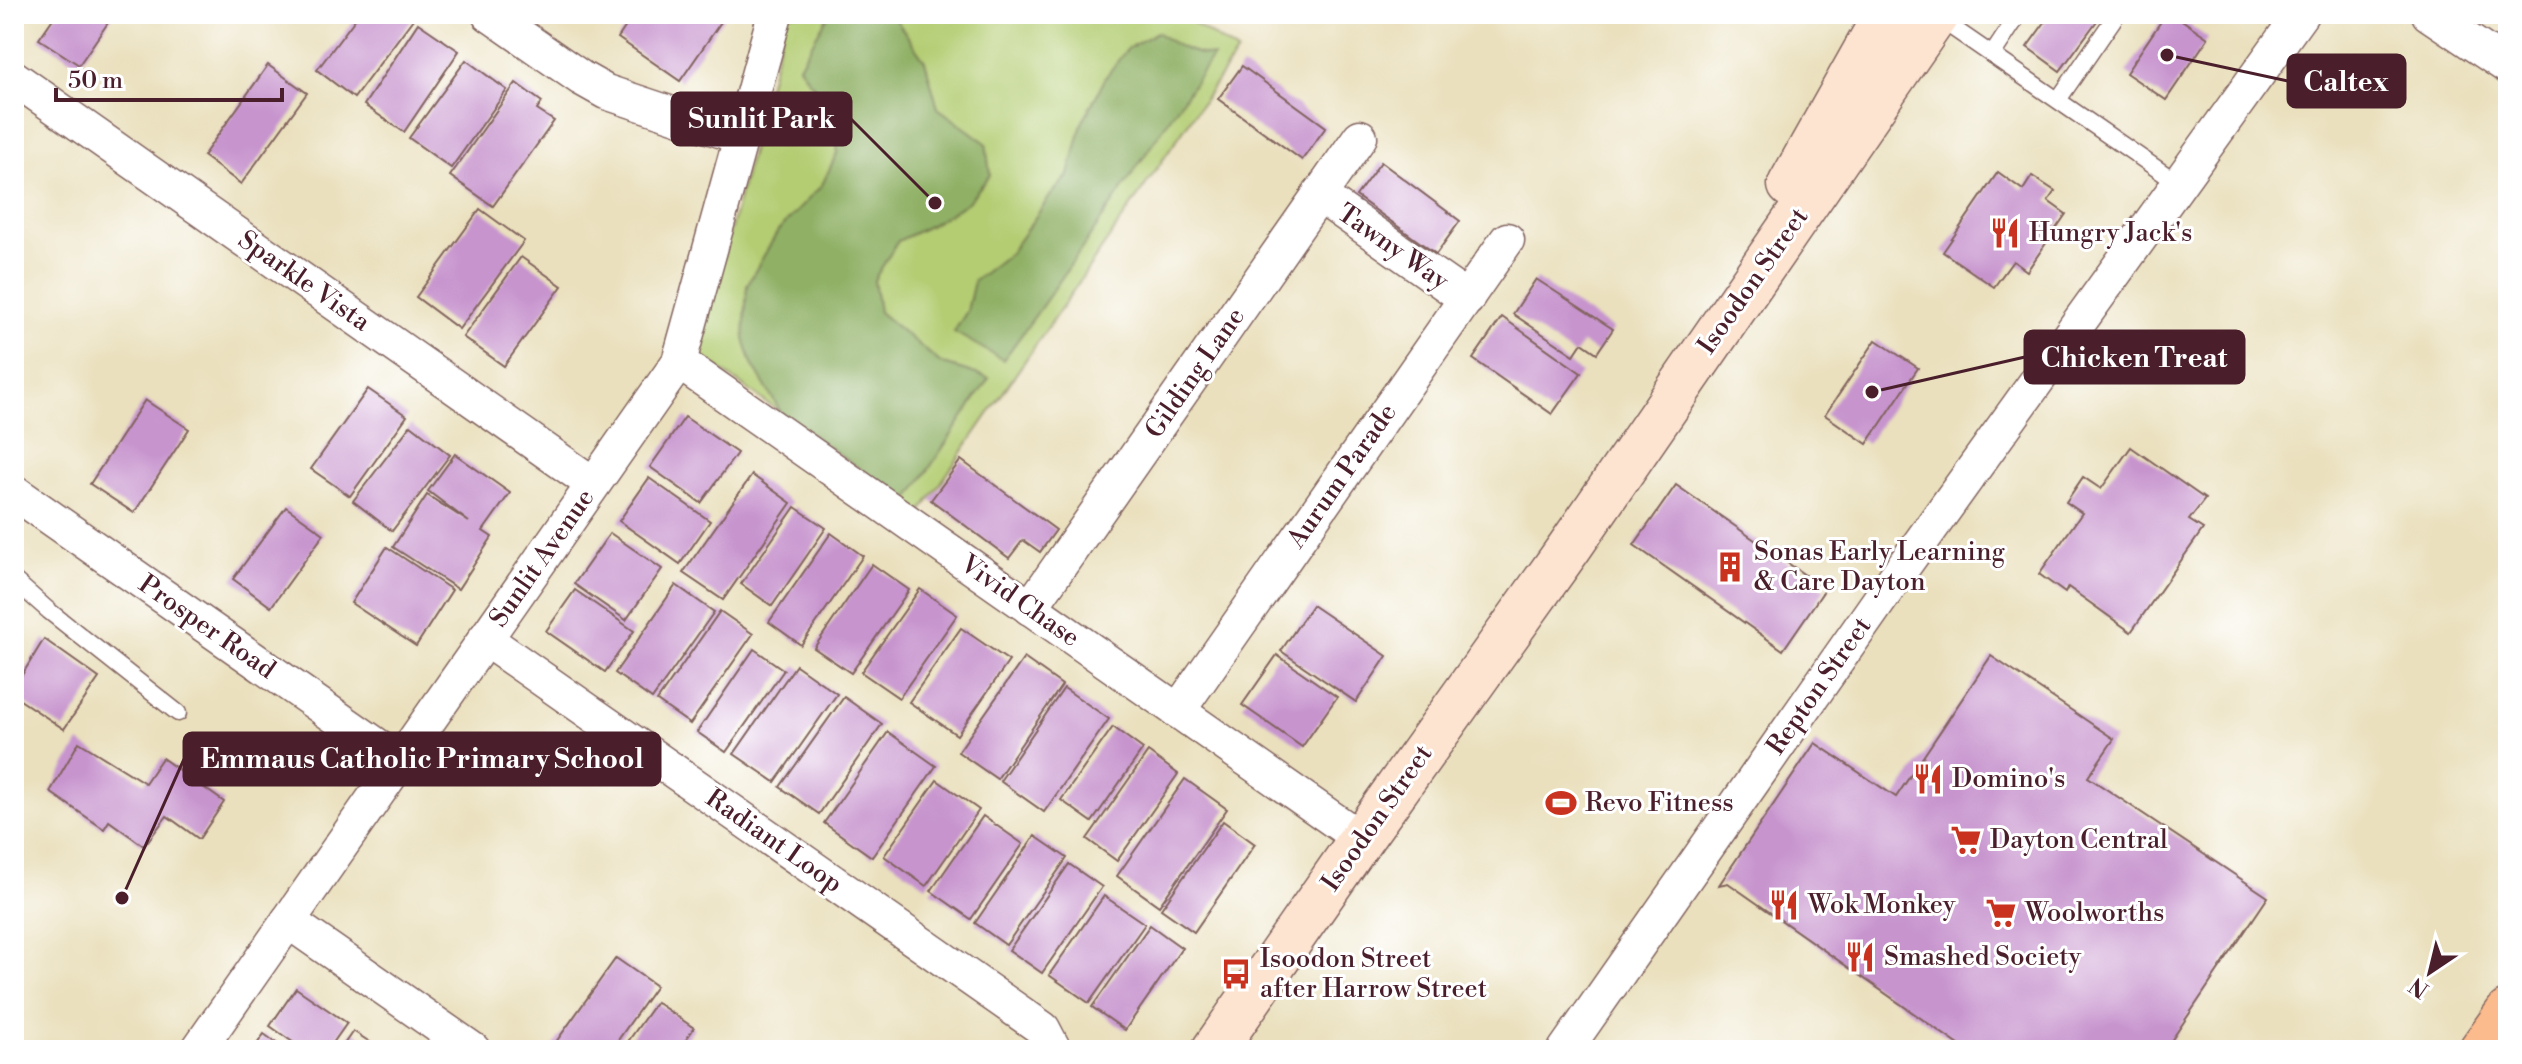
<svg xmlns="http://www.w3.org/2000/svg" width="2522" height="1064" viewBox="0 0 2522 1064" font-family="'Libre Bodoni',serif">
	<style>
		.green { fill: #b4cd73; stroke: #7f764f; stroke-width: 2 }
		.forest { fill: #8fb065; stroke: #6c6848; stroke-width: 2 }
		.building { fill: #c794ce }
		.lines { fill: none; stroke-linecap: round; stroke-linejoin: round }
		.lane-casing { stroke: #82635e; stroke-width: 19 }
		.street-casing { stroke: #82635e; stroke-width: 37 }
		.secondary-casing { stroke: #82635e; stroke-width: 47 }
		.primary-casing { stroke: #82635e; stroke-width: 47 }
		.lane { stroke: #fff; stroke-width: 16 }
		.street { stroke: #fff; stroke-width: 34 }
		.secondary { stroke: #fde4d1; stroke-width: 44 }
		.primary { stroke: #fbbb8c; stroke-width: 44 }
		.labels { text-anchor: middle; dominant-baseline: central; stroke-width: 6; stroke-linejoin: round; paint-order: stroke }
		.poi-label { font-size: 26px; fill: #4a1f2b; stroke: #fff; text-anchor: start }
		.street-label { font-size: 26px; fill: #4a1f2b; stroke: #fff }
		.leader { fill: none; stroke: #4a1f2b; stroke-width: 3 }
		.callout-dot { fill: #4a1f2b; stroke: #fff; stroke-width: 3 }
		.callout { fill: #4a1f2b; stroke: #4a1f2b; stroke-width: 3 }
		.callout-label { font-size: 28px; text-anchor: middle; font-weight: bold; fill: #fff }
	</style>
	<rect width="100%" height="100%" fill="#fff"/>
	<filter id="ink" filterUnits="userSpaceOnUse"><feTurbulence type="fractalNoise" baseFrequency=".0125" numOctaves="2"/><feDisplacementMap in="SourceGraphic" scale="16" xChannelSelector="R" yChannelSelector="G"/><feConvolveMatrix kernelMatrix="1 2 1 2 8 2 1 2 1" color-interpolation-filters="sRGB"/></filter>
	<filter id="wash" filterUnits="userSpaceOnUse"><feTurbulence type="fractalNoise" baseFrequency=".006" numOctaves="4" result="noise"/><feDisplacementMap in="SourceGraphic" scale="32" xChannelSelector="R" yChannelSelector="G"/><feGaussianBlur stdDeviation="1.8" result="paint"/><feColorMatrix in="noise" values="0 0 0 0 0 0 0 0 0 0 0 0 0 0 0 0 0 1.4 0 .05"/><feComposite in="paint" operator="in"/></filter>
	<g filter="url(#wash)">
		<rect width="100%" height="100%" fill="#eae0bd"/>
		<polygon class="green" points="787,14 1180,14 1237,52 921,512 698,354"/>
		<g class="forest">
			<polygon points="829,14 892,14 925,61 938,108 986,143 990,175 968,202 931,225 898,241 874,280 879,312 941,363 989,378 907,502 782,414 752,364 744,339 747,285 778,231 822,185 837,153 839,121 830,103 809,81 799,66"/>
			<path d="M 1157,32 C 1176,47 1190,53 1213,56 C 1142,156 1077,261 1003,360 L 954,332 L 967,311 L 974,281 L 1010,253 L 1051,195 L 1069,175 L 1082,123 L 1107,75 L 1127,49 Z"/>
		</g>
		<g id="blocks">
			<g class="building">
				<polygon points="56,14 114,14 79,65 39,39"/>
				<polygon points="359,14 406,14 413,19 354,98 317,70"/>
				<polygon points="634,14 722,14 725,16 680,81 618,38"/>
				<polygon points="2051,14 2102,14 2060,71 2027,47"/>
				<polygon points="2166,14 2173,14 2208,38 2166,100 2126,73"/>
				<polygon points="418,23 459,51 404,132 364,105"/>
				<polygon points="466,60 507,90 451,168 409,138"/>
				<polygon points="268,65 307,93 241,184 203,156"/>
				<polygon points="1242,66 1326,127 1302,160 1218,99"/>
				<polygon points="516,83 542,102 537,110 554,121 493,206 450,176"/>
				<polygon points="1381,162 1460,221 1436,254 1356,196"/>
				<polygon points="1998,172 2023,190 2032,176 2055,191 2048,201 2066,214 2027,271 2013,261 1994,287 1943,252"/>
				<polygon points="480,209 524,241 459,329 416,297"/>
				<polygon points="521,257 562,286 504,366 463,337"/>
				<polygon points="1536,279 1613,329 1597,353 1582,343 1574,355 1513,314"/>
				<polygon points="1502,317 1581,373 1552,414 1473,359"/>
				<polygon points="1876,340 1918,368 1867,444 1825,415"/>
				<polygon points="368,389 407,416 350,496 311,469"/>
				<polygon points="145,400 189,429 134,513 90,484"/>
				<polygon points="685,417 737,453 701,503 650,467"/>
				<polygon points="411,425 450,455 392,531 353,501"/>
				<polygon points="2131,447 2205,499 2189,520 2203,529 2131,632 2068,587 2065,593 2039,574 2082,513 2066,502 2083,477 2101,489"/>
				<polygon points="455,454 510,493 483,531 492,537 458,589 393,547 427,495 469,522 428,491"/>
				<polygon points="961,460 1056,530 1040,552 1023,540 1009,558 931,500"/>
				<polygon points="752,475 791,503 723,600 683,573"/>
				<polygon points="649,478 710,521 680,564 619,521"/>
				<polygon points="1676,485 1825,589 1783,650 1634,545"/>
				<polygon points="286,507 324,534 271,607 233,579"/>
				<polygon points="795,507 826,528 772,606 741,584"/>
				<polygon points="610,533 662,569 626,620 574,584"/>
				<polygon points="831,533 863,556 801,645 769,622"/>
				<polygon points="387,547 452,590 416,646 351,603"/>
				<polygon points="872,564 909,590 851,673 814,648"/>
				<polygon points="676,585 714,612 652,699 615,673"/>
				<polygon points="920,589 957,615 899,698 861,672"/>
				<polygon points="575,590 634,631 605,672 546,631"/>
				<polygon points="1312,605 1387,656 1356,702 1281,651"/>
				<polygon points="720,611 753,634 690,724 657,701"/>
				<polygon points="961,628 1009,661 957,735 909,702"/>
				<polygon points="44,639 99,678 64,729 14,696 14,688"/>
				<polygon points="754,649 784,670 726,752 697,732"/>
				<polygon points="1277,655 1337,697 1302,747 1242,705"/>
				<polygon points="1991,656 2114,739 2088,777 2268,897 2171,1041 2183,1050 1966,1050 1728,883 1719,885 1815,743 1896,797"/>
				<polygon points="1024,658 1062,685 997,779 958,752"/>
				<polygon points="796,665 837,694 775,782 734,754"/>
				<polygon points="1064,688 1109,719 1044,812 1000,781"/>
				<polygon points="844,697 882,724 819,814 780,787"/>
				<polygon points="1113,727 1143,749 1092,822 1061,800"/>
				<polygon points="888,732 936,766 872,857 824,823"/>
				<polygon points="79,742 145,783 162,758 224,802 199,839 167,816 144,846 109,821 104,829 50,792"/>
				<polygon points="1148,752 1178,774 1117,861 1087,839"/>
				<polygon points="1185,779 1227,809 1159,906 1117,876"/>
				<polygon points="937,780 979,810 926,886 884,856"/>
				<polygon points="983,816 1023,844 971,919 931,891"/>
				<polygon points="1223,821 1255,844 1194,932 1161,909"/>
				<polygon points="1035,836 1067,858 1006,945 975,923"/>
				<polygon points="1069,864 1102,887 1042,973 1009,950"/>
				<polygon points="1104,896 1145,924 1089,1003 1049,975"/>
				<polygon points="1150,925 1182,948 1125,1030 1092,1007"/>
				<polygon points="616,958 656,986 611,1050 553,1050 551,1049"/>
				<polygon points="296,988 347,1023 328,1050 304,1050 270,1026"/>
				<polygon points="656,1002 694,1028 679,1050 622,1050"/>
				<polygon points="353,1031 382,1050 340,1050"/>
				<polygon points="264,1034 286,1050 253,1050"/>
			</g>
		</g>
	</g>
	<g filter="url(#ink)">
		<use href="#blocks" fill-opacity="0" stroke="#82635e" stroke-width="2"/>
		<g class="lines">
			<g class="lane-casing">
				<g id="lane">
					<polyline points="1937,17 2179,184"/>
					<polyline points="1992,55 2019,14"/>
					<polyline points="2058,100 2117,14"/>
					<polyline points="14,580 49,611 178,713"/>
				</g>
			</g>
			<g class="street-casing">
				<g id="street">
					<polyline points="489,14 581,78 606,92 741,137"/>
					<polyline points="2429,14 2508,67"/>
					<polyline points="14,78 593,484"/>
					<polyline points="1319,195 1467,299"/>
					<polyline points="679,362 1361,839"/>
					<polyline points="14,492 399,761"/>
					<polyline points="1030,608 1360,137"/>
					<polyline points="485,639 1043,1029 1054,1050"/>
					<polyline points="1178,711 1507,240"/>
					<polyline points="288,921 473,1050"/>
					<polyline points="198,1050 679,362 775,14"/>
					<polyline points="1565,1050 1895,578 2301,14"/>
				</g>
			</g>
			<g class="secondary-casing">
				<g id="secondary">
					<polyline points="1790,185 1886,14"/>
					<polyline points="1214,1050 1361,839 1569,548 1937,14"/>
				</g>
			</g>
			<g class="primary-casing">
				<polyline id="primary" points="2481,1050 2508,1012"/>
			</g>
			<use href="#lane" class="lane"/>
			<use href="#street" class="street"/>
			<use href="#secondary" class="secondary"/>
			<use href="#primary" class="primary"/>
		</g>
	</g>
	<defs>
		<g id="restaurant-bare" transform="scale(2.4)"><path d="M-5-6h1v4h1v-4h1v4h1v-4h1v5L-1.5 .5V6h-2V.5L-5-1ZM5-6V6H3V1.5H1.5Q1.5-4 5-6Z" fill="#c8321e" stroke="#fff" stroke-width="2.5" paint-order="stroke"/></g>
		<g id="building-bare" transform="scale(2.4)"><path d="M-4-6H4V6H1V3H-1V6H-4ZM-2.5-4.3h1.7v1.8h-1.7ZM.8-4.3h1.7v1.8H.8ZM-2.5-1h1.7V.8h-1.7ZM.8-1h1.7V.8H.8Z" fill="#c8321e" stroke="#fff" stroke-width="2.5" paint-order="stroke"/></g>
		<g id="stadium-bare" transform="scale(2.4)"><path d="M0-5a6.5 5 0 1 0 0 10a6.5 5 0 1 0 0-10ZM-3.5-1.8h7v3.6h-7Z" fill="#c8321e" stroke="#fff" stroke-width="2.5" paint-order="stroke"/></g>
		<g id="supermarket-bare" transform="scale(2.4)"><path d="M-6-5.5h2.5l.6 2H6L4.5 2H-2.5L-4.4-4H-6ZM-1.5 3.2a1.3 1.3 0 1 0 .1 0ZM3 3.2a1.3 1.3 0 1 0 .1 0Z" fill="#c8321e" stroke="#fff" stroke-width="2.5" paint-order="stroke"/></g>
		<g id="bus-bare" transform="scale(2.4)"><path d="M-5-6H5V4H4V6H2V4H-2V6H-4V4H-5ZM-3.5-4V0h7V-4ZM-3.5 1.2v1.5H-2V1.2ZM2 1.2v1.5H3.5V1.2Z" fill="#c8321e" stroke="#fff" stroke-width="2.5" paint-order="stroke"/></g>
	</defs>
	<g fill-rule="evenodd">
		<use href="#restaurant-bare" x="2005" y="233"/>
		<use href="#building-bare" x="1730" y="567"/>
		<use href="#restaurant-bare" x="1928" y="779"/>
		<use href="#stadium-bare" x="1561" y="803"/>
		<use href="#supermarket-bare" x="1966" y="840"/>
		<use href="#restaurant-bare" x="1784" y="905"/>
		<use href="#supermarket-bare" x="2001" y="913"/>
		<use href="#restaurant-bare" x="1860" y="957"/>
		<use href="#bus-bare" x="1236" y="974"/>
	</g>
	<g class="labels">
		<g class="poi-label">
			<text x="2029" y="233">Hungry Jack's</text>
			<text x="1754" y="552">Sonas Early Learning<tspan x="1754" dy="30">&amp; Care Dayton</tspan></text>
			<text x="1952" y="779">Domino's</text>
			<text x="1585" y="803">Revo Fitness</text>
			<text x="1990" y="840">Dayton Central</text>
			<text x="1808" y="905">Wok Monkey</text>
			<text x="2025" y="913">Woolworths</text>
			<text x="1884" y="957">Smashed Society</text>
			<text x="1260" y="959">Isoodon Street<tspan x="1260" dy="30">after Harrow Street</tspan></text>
		</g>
		<g class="street-label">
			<text transform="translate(1393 247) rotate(35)">Tawny Way</text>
			<text transform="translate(304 281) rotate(35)">Sparkle Vista</text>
			<text transform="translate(1753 281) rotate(-55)">Isoodon Street</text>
			<text transform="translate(1195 373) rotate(-55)">Gilding Lane</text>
			<text transform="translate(1342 476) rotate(-55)">Aurum Parade</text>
			<text transform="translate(542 558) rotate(-55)">Sunlit Avenue</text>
			<text transform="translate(1020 601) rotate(35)">Vivid Chase</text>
			<text transform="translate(207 627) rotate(35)">Prosper Road</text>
			<text transform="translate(1819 686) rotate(-55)">Repton Street</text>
			<text transform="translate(1377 818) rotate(-55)">Isoodon Street</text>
			<text transform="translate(774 841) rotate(35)">Radiant Loop</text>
		</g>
	</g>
	<path class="leader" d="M2167 55L2288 81M935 203L851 119M1872 392L2025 357M122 898L184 759"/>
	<g class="callout-dot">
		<circle cx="2167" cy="55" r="8"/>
		<circle cx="935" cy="203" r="8"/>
		<circle cx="1872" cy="392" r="8"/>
		<circle cx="122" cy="898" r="8"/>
	</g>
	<g class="callout">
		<rect x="2288" y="55" width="117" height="52" rx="8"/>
		<rect x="672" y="93" width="179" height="52" rx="8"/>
		<rect x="2025" y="331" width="219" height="52" rx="8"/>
		<rect x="184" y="733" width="476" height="52" rx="8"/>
	</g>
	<g class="callout-label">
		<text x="2346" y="91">Caltex</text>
		<text x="762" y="128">Sunlit Park</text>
		<text x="2134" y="367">Chicken Treat</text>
		<text x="422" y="768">Emmaus Catholic Primary School</text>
	</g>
	<rect width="2522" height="1064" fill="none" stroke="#fff" stroke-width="48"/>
	<g transform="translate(2430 972) rotate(215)" stroke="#ffffff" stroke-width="6" paint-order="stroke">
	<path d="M0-6L14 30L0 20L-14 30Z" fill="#4a1f2b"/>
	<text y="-12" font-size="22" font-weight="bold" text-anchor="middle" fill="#4a1f2b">N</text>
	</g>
	<path d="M56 88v12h226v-12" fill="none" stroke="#4a1f2b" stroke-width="4"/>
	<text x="68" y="88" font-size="24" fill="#4a1f2b" stroke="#ffffff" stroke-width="6" paint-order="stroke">50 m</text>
</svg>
